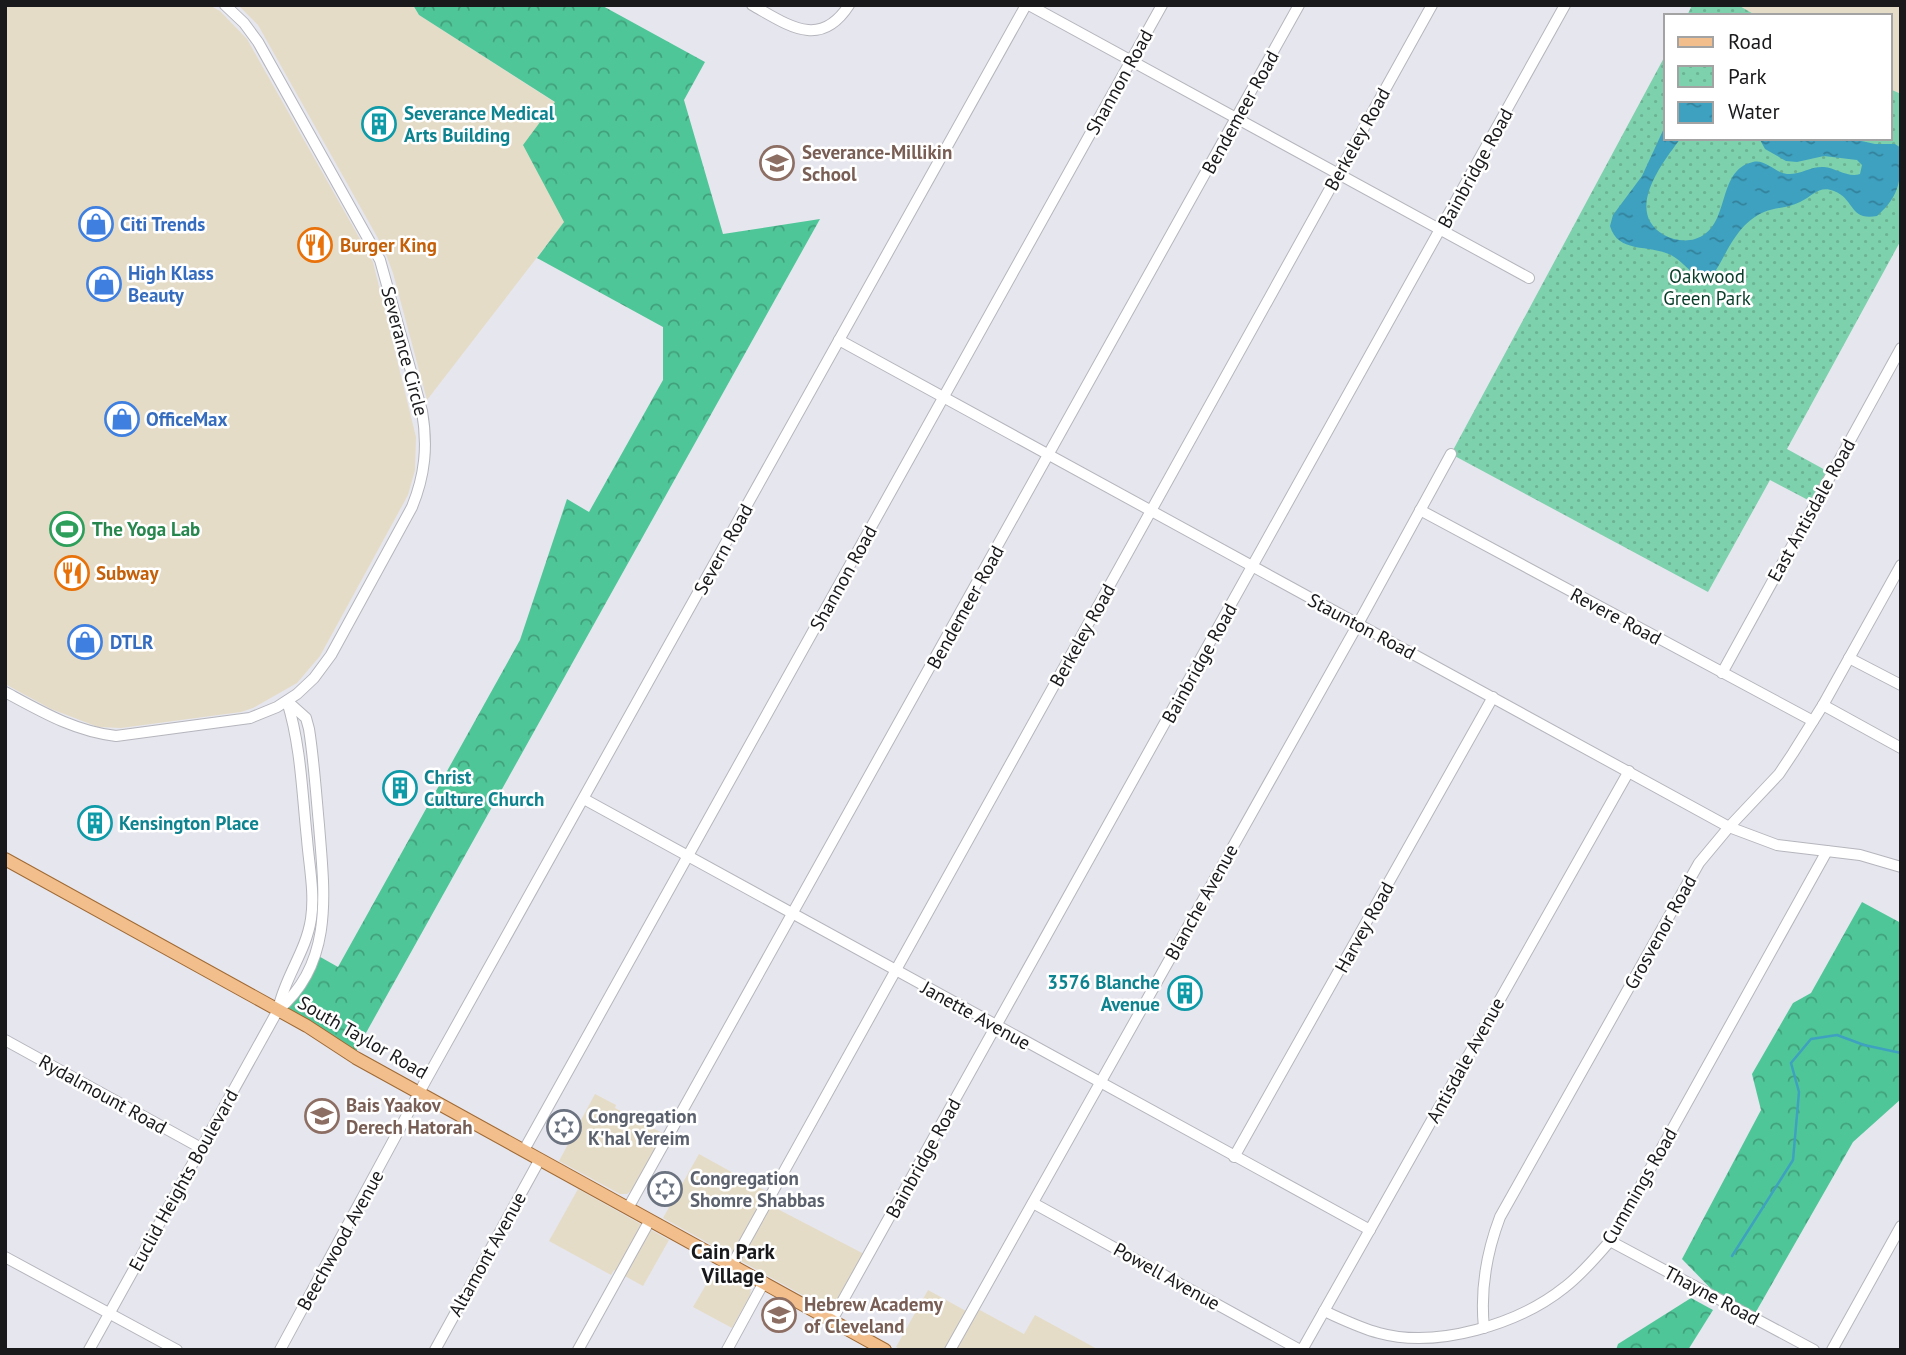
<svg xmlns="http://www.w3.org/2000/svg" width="1906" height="1355" viewBox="0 0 1906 1355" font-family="'PT Sans',sans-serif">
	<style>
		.commercial { fill: #e5dcc7 }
		.forest { fill: url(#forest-crowns) }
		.park { fill: url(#park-dots) }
		.water { fill: url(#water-ripples) }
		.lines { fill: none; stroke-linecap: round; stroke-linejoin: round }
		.stream { stroke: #3ea1c0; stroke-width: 2.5 }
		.minor-casing { stroke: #b5b5bd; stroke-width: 12 }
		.major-casing { stroke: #a06933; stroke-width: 14 }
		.minor { stroke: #fff; stroke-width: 10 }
		.major { stroke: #f2bf8c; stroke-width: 12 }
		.labels { text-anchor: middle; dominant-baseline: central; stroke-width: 5; stroke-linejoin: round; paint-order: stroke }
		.street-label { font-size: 19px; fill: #19191c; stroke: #fff }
		.culture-label { font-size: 19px; font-weight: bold; fill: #0d838f; stroke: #fff; text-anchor: start }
		.education-label { font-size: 19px; font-weight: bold; fill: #785e54; stroke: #fff; text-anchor: start }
		.shop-label { font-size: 19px; font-weight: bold; fill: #366cbe; stroke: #fff; text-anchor: start }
		.food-label { font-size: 19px; font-weight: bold; fill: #c56008; stroke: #fff; text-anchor: start }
		.park-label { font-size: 19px; fill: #083d2a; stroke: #fff }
		.leisure-label { font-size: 19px; font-weight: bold; fill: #27864d; stroke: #fff; text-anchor: start }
		.worship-label { font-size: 19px; font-weight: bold; fill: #5b616d; stroke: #fff; text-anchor: start }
		.neighbourhood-label { font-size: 21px; font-weight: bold; fill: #19191c; stroke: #fff }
	</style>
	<defs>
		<pattern id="forest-crowns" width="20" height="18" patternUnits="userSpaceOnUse" patternTransform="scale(1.75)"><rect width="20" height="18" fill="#4fc698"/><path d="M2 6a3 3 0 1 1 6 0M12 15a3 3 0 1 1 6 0" fill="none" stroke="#41a07b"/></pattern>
		<pattern id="park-dots" width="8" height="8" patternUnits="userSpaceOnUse" patternTransform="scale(1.75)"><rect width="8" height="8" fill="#7dd1ac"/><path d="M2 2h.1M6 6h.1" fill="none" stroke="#6bb393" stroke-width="1.8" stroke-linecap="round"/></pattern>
		<pattern id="water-ripples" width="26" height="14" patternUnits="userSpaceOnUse" patternTransform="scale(1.75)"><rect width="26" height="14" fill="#3ea1c0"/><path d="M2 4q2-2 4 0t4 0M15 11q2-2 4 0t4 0" fill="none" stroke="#33829b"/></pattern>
	</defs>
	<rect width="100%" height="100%" fill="#e6e6ee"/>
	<g class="commercial">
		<polygon points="5,5 209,5 220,11 247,39 373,262 416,437 415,470 408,495 320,656 297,683 253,708 241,712 121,728 98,727 51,709 5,684"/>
		<polygon points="238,5 413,5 419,15 623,146 427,400 393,273 384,249 258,25"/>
		<polygon points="1738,5 1901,5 1901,94 1890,89 1890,16 1757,16"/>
		<polygon points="595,1094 616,1105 615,1108 664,1134 632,1190 627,1194 620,1194 559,1161"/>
		<polygon points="699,1154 775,1196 770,1205 864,1254 836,1303 827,1308 824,1307 663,1218"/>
		<polygon points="578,1189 669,1240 643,1286 614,1270 611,1275 549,1241"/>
		<polygon points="717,1266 747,1282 751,1289 750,1296 732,1328 693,1307"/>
		<polygon points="928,1290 966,1311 978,1309 1024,1334 1035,1315 1099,1350 902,1350 896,1347"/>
	</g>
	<g class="forest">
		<polygon points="413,5 601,5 705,62 684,100 723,234 820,219 357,1049 356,1058 278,1010 315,954 338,967 520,640 567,499 589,512 663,380 663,327 537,258 564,222 523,145 555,102 419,15"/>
		<polygon points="1862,902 1901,923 1901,1099 1853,1142 1753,1317 1723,1301 1682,1259 1761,1110 1752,1074 1793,1003 1811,993"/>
		<polygon points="1691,1298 1713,1310 1688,1350 1616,1350 1618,1344"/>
	</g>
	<g class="park">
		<polygon points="1692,5 1738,5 1757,16 1687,16"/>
		<polygon points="1666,54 1666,138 1890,138 1890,89 1901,94 1901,240 1787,449 1827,471 1810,501 1770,480 1708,592 1451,454"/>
	</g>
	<path class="water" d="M 1666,124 L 1666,138 L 1681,138 C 1662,163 1624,212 1664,235 C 1673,240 1685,242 1695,239 C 1732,228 1715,170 1753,162 C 1766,159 1775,173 1787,174 C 1800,175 1811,166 1824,167 C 1836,168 1848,178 1860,174 L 1862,165 L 1857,160 L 1824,156 L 1797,162 L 1786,161 L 1765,149 L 1759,138 L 1848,138 L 1875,144 L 1895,144 L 1901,148 C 1901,178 1901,195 1877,216 C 1849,221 1855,199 1834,191 C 1819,185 1813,196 1800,202 C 1789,208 1776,207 1764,212 C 1735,225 1728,253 1711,278 L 1707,280 L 1701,279 C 1690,272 1682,261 1671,255 C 1649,244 1618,254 1610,226 L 1613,215 L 1642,176 Z"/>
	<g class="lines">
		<polyline class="stream" points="1732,1256 1793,1160 1799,1092 1791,1063 1811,1039 1837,1035 1864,1045 1901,1053"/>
		<g class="minor-casing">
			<g id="minor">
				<path d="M 752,5 C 788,25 820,50 849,5"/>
				<polyline points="1029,5 1529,278"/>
				<polyline points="839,340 1729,827 1777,845 1860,855 1901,867"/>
				<polyline points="1420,510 1813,721"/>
				<polyline points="1849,658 1901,685"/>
				<polyline points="1722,673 1901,348"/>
				<path d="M 5,692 C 42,712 74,731 116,736 L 250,718 L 277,707 L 297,694 L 314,678 L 331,655 L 412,507 C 425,475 428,446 422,411 L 380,260 L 258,42 L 244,23 L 225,5"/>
				<polyline points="1823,705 1901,748"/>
				<polyline points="584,799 1370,1230"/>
				<path d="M 278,1010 C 335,962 324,890 319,825 C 316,793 314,761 309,729 L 306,718 L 287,701"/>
				<polyline points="5,1040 201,1148"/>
				<polyline points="524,1150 1162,5"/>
				<polyline points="1234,1157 1493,697"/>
				<polyline points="1033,1203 1300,1350"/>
				<polyline points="628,1208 1299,5"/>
				<polyline points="1610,1241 1814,1350"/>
				<polyline points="5,1257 177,1350"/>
				<polyline points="732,1265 1432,5"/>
				<path d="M 1324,1311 C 1342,1319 1360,1328 1379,1333 C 1437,1349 1519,1324 1565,1287 C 1582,1274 1596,1257 1610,1241 L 1827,851"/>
				<polyline points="832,1320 1565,5"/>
				<path d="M 1484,1328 C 1480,1289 1486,1254 1500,1217 L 1699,863 L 1729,827 L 1779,774 L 1793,753 L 1823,705 L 1901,565"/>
				<path d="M 89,1350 L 278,1010 C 284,978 306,952 311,919 C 315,893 309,865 307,839 C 302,793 301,746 287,701"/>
				<polyline points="280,1350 426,1080 1026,5"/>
				<polyline points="435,1350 540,1159"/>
				<polyline points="578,1350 650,1220"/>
				<polyline points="727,1350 764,1282"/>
				<polyline points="950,1350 1353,633 1451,454"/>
				<polyline points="1302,1350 1629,771"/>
				<polyline points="1832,1350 1901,1226"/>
			</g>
		</g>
		<g class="major-casing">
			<polyline id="major" points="5,859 307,1026 356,1058 885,1350"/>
		</g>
		<use href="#minor" class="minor"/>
		<use href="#major" class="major"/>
	</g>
	<defs>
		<g id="building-ring" transform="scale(1.75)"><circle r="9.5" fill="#fff" stroke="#0f9aa8" stroke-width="1.5"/><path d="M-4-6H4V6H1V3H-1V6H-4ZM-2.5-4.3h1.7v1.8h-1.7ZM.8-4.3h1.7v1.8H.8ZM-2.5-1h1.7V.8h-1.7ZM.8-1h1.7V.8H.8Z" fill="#0f9aa8"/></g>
		<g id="school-ring" transform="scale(1.75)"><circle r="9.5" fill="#fff" stroke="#8d6e63" stroke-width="1.5"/><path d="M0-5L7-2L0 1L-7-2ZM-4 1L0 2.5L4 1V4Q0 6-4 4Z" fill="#8d6e63"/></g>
		<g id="shop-ring" transform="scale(1.75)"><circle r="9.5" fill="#fff" stroke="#3f7fe0" stroke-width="1.5"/><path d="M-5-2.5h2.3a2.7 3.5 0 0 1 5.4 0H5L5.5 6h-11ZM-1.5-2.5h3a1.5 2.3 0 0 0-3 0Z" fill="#3f7fe0"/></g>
		<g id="restaurant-ring" transform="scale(1.75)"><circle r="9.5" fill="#fff" stroke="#e8710a" stroke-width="1.5"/><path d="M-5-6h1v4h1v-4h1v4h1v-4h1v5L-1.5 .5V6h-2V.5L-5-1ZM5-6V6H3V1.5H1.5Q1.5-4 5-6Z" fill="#e8710a"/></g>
		<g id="stadium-ring" transform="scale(1.75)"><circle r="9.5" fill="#fff" stroke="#2e9e5b" stroke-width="1.5"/><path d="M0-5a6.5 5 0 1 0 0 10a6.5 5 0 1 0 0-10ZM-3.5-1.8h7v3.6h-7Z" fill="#2e9e5b"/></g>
		<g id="synagogue-ring" transform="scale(1.75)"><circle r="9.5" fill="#fff" stroke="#6b7280" stroke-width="1.5"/><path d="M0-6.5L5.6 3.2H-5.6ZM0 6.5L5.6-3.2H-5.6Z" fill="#6b7280"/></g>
	</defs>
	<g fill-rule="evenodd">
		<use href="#building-ring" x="379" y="124"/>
		<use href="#school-ring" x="777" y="163"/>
		<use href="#shop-ring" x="96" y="224"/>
		<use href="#restaurant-ring" x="315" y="245"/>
		<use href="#shop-ring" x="104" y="284"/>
		<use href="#shop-ring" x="122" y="419"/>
		<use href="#stadium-ring" x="67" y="529"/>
		<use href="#restaurant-ring" x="72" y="573"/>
		<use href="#shop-ring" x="85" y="642"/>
		<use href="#building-ring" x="400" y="788"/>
		<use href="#building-ring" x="95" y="823"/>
		<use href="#building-ring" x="1185" y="993"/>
		<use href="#school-ring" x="322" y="1116"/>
		<use href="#synagogue-ring" x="564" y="1127"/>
		<use href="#synagogue-ring" x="665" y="1189"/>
		<use href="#school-ring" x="779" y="1315"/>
	</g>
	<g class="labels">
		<g class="street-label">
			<text transform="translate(1119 82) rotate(-61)">Shannon Road</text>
			<text transform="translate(1240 112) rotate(-61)">Bendemeer Road</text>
			<text transform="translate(1357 139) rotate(-61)">Berkeley Road</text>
			<text transform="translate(1475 168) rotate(-61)">Bainbridge Road</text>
			<text transform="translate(405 351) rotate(75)">Severance Circle</text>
			<text transform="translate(1811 510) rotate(-61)">East Antisdale Road</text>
			<text transform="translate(723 549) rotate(-61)">Severn Road</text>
			<text transform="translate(843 578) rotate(-61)">Shannon Road</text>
			<text transform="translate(965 607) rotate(-61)">Bendemeer Road</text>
			<text transform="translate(1616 616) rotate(28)">Revere Road</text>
			<text transform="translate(1362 626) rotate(28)">Staunton Road</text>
			<text transform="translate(1082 635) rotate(-61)">Berkeley Road</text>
			<text transform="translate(1199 663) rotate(-61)">Bainbridge Road</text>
			<text transform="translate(1201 902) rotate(-61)">Blanche Avenue</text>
			<text transform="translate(1364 927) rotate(-61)">Harvey Road</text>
			<text transform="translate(1660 932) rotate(-61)">Grosvenor Road</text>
			<text transform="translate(976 1015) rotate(29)">Janette Avenue</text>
			<text transform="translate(363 1037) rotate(30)">South Taylor Road</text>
			<text transform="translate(1465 1060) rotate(-61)">Antisdale Avenue</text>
			<text transform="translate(103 1094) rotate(29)">Rydalmount Road</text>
			<text transform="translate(923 1158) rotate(-61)">Bainbridge Road</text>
			<text transform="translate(183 1180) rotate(-61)">Euclid Heights Boulevard</text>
			<text transform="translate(1639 1186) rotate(-60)">Cummings Road</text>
			<text transform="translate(340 1240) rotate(-61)">Beechwood Avenue</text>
			<text transform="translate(487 1254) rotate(-61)">Altamont Avenue</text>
			<text transform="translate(1167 1276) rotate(29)">Powell Avenue</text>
			<text transform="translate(1712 1295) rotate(28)">Thayne Road</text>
		</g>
		<g class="culture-label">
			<text x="404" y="113">Severance Medical<tspan x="404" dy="22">Arts Building</tspan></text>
			<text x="424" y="777">Christ<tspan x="424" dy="22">Culture Church</tspan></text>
			<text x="119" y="823">Kensington Place</text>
			<text x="1160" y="982" text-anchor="end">3576 Blanche<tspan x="1160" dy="22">Avenue</tspan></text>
		</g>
		<g class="education-label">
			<text x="802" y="152">Severance-Millikin<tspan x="802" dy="22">School</tspan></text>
			<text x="346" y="1105">Bais Yaakov<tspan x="346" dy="22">Derech Hatorah</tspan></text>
			<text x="804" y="1304">Hebrew Academy<tspan x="804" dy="22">of Cleveland</tspan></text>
		</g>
		<g class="shop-label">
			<text x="120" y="224">Citi Trends</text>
			<text x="128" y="273">High Klass<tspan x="128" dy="22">Beauty</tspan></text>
			<text x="146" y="419">OfficeMax</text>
			<text x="110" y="642">DTLR</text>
		</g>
		<g class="food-label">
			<text x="340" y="245">Burger King</text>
			<text x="96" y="573">Subway</text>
		</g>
		<g class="park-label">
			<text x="1707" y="276">Oakwood<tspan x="1707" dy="22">Green Park</tspan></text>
		</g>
		<g class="leisure-label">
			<text x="92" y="529">The Yoga Lab</text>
		</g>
		<g class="worship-label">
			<text x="588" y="1116">Congregation<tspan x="588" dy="22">K'hal Yereim</tspan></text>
			<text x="690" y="1178">Congregation<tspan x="690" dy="22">Shomre Shabbas</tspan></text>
		</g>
		<g class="neighbourhood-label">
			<text x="733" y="1251">Cain Park<tspan x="733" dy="24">Village</tspan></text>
		</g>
	</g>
	<rect width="1906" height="1355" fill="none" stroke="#19191c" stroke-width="14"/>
	<rect x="1664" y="14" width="228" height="126" fill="#ffffff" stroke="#a3a3a4" stroke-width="2"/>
	<rect x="1678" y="37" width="35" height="10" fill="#f2bf8c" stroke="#a3a3a4" stroke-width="2"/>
	<text x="1728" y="49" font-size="21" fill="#19191c">Road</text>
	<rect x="1678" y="66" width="35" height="21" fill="url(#park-dots)" stroke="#a3a3a4" stroke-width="2"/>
	<text x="1728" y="84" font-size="21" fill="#19191c">Park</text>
	<rect x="1678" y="102" width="35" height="21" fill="url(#water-ripples)" stroke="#a3a3a4" stroke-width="2"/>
	<text x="1728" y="119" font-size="21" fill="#19191c">Water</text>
</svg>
